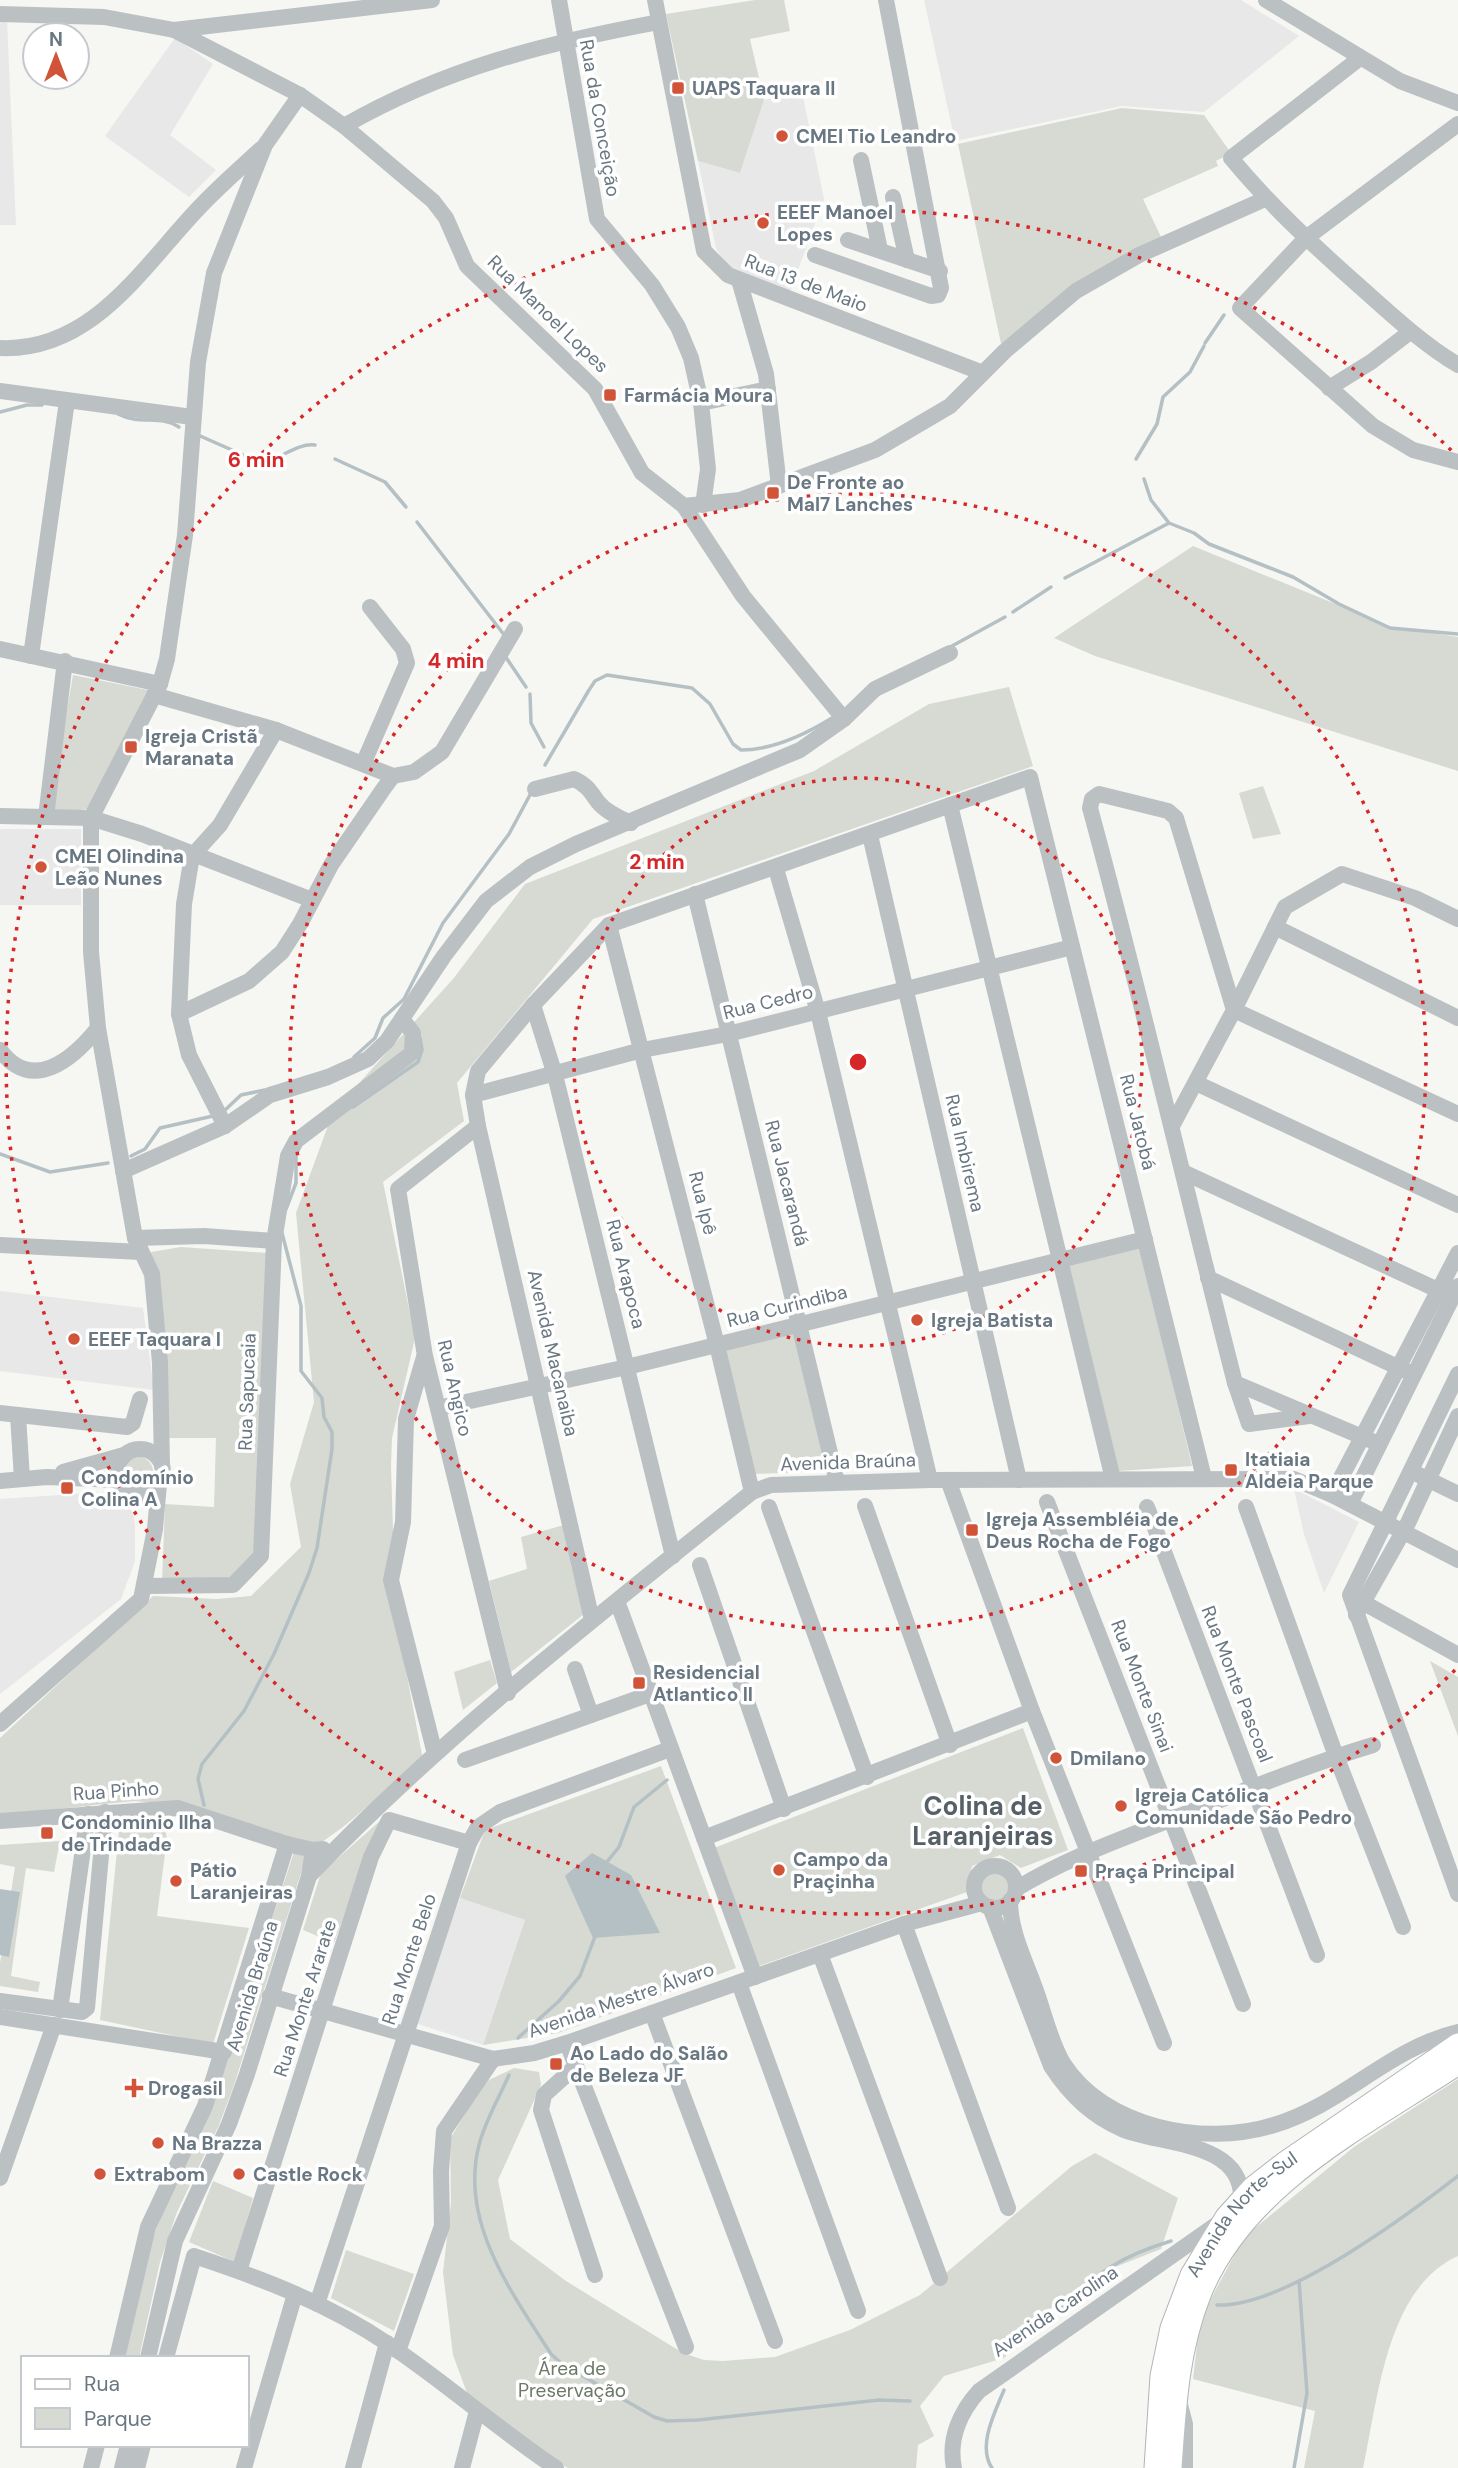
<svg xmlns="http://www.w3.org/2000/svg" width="1458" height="2468" viewBox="0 0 1458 2468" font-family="'DM Sans',sans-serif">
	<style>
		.built { fill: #e7e8e7 }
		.green { fill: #d6dad3 }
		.water { fill: #b4c0c4 }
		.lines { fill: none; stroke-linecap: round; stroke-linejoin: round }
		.stream { stroke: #b4c0c4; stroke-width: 3.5 }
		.major-casing { stroke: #afb4b7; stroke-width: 23 }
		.minor { stroke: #bbc0c3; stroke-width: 16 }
		.major { stroke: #fff; stroke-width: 21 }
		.ring { fill: none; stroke: #d62828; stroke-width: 3.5; stroke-dasharray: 3.5 7 }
		.poi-dot { fill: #d15338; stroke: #fff; stroke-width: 2.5 }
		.labels { text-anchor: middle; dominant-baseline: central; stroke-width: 7; stroke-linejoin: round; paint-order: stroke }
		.poi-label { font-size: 19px; font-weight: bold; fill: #687781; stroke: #fff; text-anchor: start }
		.street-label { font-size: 19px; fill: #687781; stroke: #fff }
		.park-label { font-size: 19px; fill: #6b7966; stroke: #fff }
		.district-label { font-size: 26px; font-weight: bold; fill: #556067; stroke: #fff }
		.centre { fill: #d62828; stroke: #fff; stroke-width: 3.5 }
		.ring-label { font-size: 21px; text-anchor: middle; font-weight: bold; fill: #d62828; stroke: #fff; stroke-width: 7; stroke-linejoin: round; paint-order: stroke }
	</style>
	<rect width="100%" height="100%" fill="#f6f6f3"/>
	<g class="built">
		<polygon points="924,0 1241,0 1299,36 1204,112 1122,106 955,141"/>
		<polygon points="0,22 7,22 16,225 0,225"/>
		<polygon points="175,38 213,64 170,135 216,170 189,197 105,136"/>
		<polygon points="802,92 824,199 790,292 731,268 723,260 716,248 698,161 740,173 764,100"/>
		<rect x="0" y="829" width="81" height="76"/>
		<polygon points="0,1291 143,1308 154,1390 0,1371"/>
		<polygon points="1294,1489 1359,1522 1324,1593 1304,1534"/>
		<polygon points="106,1492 127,1506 133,1513 135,1524 135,1561 121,1599 0,1694 0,1499"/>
		<polygon points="460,1898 525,1920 483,2045 415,2023"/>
	</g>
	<g class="green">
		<polygon points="755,0 784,0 790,31 750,39 764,100 740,173 698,161 666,14"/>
		<polygon points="1122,108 1204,115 1231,153 1216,161 1218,166 1143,199 1162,239 1002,348 958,144"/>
		<polygon points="1193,546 1392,627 1458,637 1458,771 1095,656 1054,638"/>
		<polygon points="73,675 148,690 98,796 87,809 58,813 51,803"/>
		<polygon points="1009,687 1033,766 593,919 457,1083 464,1121 383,1182 415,1338 392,1438 391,1466 393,1530 406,1671 423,1760 343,1827 315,1847 182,1805 134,1801 0,1815 0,1738 153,1596 217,1599 251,1596 301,1547 290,1484 314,1402 296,1213 333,1112 453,979 525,884 814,771 929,704"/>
		<polygon points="1263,786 1281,834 1253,839 1239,793"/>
		<polygon points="181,1247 268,1253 259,1547 239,1577 162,1583 165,1504 214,1507 216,1438 169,1438 164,1344 151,1252"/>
		<polygon points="1140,1247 1192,1466 1119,1471 1069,1265"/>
		<polygon points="795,1332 827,1471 754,1474 724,1349"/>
		<circle cx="137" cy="1472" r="16"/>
		<polygon points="564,1525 571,1565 584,1614 511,1672 489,1581 527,1569 521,1537"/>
		<polygon points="490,1660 497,1683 463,1710 454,1672"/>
		<polygon points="1430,1661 1458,1677 1458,1737 1458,1736"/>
		<polygon points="1023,1728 1068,1850 1021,1868 1000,1855 972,1866 967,1892 759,1966 714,1848"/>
		<polygon points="661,1766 736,1968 558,2033 483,2045 525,1920 460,1898 485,1830"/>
		<polygon points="389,1813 350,1899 334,1943 303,1930 321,1873"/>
		<polygon points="164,1826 167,1838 157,1916 249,1928 213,2044 100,2020 119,1831"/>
		<polygon points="60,1841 54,1872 26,1868 11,1976 40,1982 38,1992 0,1986 0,1963 15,1867 0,1864 0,1845"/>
		<polygon points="294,1852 306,1857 234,2085 219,2125 177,2212 160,2262 139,2358 124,2358 151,2242 181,2168 205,2125"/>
		<circle cx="996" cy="1886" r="16"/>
		<polygon points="514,2068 539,2072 541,2085 498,2180 510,2239 566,2281 683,2353 704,2360 723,2361 775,2357 850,2330 920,2295 1072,2166 1095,2153 1178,2198 1161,2249 1115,2267 1053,2306 1004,2358 944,2376 920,2406 934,2436 918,2445 916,2468 568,2468 527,2447 467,2393 453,2355 443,2272 451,2203 450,2139 479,2091 489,2080"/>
		<path d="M 1458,2079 L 1458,2256 C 1386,2288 1378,2400 1363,2468 L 1304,2468 L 1315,2411 L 1193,2379 L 1200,2319 L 1244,2237 L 1354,2147 Z"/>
		<polygon points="213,2181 253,2198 235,2262 189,2242"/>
		<polygon points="346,2250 414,2274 394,2331 331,2298"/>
	</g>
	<g class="water">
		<polygon points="592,1853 631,1875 660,1933 593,1938 565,1876"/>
		<polygon points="0,1889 20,1892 9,1957 0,1955"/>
	</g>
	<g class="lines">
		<g class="stream">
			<polyline points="1205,343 1224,315"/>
			<polyline points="0,412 27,405 42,405"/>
			<path d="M 118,414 C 139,425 162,415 179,427"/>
			<path d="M 198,435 L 259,462 C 279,462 294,443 315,445"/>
			<polyline points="335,459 385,482 406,507"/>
			<polyline points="1136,459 1157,424 1163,397 1190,372 1204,346"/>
			<polyline points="1144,479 1151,500 1169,523"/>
			<polyline points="417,522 505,636"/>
			<polyline points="1065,578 1169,523 1194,533 1209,544 1293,577 1339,604 1390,628 1458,634"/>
			<polyline points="1013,612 1051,587"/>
			<polyline points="952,646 1005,617"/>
			<polyline points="505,656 526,687"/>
			<polyline points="530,694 531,723 544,747"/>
			<path d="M 545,765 L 589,690 L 595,681 L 607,675 L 692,688 L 710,704 L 733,744 L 741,750 C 772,750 806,734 832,718"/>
			<polyline points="354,1057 375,1038 383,1018 404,999 443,923 509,834 531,793"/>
			<polyline points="353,1107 418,1062 422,1050 420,1038"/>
			<polyline points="224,1111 241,1095 265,1090"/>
			<polyline points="0,1154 50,1172 108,1163"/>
			<polyline points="131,1156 145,1149 160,1128 213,1116"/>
			<polyline points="286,1209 296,1183 296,1156"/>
			<polyline points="204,1805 198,1779 202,1764 244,1711 274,1654 309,1573 317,1548 332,1449 332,1432 324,1417 322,1398 301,1371 301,1306 282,1233"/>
			<polyline points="606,1863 619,1847 634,1807 667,1780"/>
			<polyline points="518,2038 559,2001 580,1976 596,1934"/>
			<path d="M 509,2075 C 499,2098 485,2121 479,2145 C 459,2222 512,2293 551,2354 L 562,2364 L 654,2417 L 667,2421 L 698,2420 L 879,2400 L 910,2401"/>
			<path d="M 1217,2305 C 1284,2307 1405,2217 1458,2176"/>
			<path d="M 1061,2309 C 1098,2272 1121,2256 1171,2241"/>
			<path d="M 992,2468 C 977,2446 995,2412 1004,2390"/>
			<polyline points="1294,2468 1307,2393 1299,2281"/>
		</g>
		<g class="major-casing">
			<g id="major">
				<path id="s1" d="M 1155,2468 L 1161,2376 L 1171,2328 L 1191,2275 L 1226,2217 L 1253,2187 L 1284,2163 L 1458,2044"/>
				<path d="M 1171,2468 C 1175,2410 1178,2350 1200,2295 C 1244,2184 1365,2126 1458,2064"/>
			</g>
		</g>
		<g class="minor">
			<polyline points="559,0 597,219 652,285 678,327 691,358 701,403 708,469 703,505"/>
			<polyline points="655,0 704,251 728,275 983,373"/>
			<polyline points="1266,0 1400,81 1458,103"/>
			<polyline points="0,14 104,17 174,30 300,95 344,126 433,201 446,218 467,266 595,389 642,473 684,506 740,500 875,450 950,406 1005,351 1076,291 1139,255 1265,199"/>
			<polyline points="174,30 432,0"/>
			<path d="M 1360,58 L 1231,158 C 1269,204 1312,244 1357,284 C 1390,313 1420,342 1458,365"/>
			<polyline points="1458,124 1306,238 1240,308 1373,426 1413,450 1458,462"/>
			<path d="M 344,126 C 445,68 546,43 659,22"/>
			<polyline points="861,160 880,250"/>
			<polyline points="893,197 907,260"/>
			<polyline points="848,240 940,271"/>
			<polyline points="815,255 931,296 938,295 941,288 886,0"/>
			<polyline points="739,280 766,374 779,486"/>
			<path d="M 0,348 C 90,352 140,271 195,212 C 215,190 238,170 261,149"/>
			<polyline points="1329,388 1371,362 1410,332"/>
			<polyline points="0,391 192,417"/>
			<polyline points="701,403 768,389"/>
			<polyline points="684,506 743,596 844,719"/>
			<polyline points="0,649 160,684"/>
			<polyline points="31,656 67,401"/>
			<polyline points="154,695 276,730 393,776"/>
			<polyline points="364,762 407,663 403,649 370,607"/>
			<path d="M 535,789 L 574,779 C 587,785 590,791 598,802 C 606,812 619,818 631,823"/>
			<polyline points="950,805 1113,1479"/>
			<polyline points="0,816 91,818 142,834 312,900"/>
			<polyline points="46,817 65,661"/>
			<polyline points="870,835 1019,1480"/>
			<polyline points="776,869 818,1012 930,1480"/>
			<polyline points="695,894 837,1482"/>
			<polyline points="1458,919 1415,898 1342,874 1285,907 1234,1010 1458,1114"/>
			<polyline points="609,925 717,1345 752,1492"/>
			<polyline points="1275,927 1458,1018"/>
			<polyline points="533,1005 555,1075 673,1556"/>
			<polyline points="179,1014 249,981 282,952 300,924 331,865 384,788 393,776 414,772 442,752 515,629"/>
			<path d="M 0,1050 C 32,1094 73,1059 98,1028"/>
			<polyline points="1196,1083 1458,1205"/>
			<polyline points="473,1095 642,1050 728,1034 1072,947"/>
			<polyline points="225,1126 189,1055 179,1014 184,904 192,856 220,825 276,730"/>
			<polyline points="478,1126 398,1189 425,1356 508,1693"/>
			<path d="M 1172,1126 L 1234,1010 L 1176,818 L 1168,811 L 1099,794 L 1092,799 L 1090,808 C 1142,999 1186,1192 1235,1383 L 1379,1444"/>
			<polyline points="123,1171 225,1126 270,1095 328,1077 368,1059 387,1041 444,956 486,901 530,867 576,844 800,750 844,719 875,689 950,653"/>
			<polyline points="1183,1172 1453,1297"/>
			<polyline points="135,1238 204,1236 274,1241"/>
			<polyline points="0,1245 141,1252"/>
			<polyline points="1208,1278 1408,1372"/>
			<polyline points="424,1357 406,1419 403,1522 391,1580 435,1754"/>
			<polyline points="1458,1374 1350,1595 1458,1894"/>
			<polyline points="1235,1383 1249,1424 1309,1416"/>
			<polyline points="438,1408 627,1367 1145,1239"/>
			<polyline points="0,1413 127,1427 133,1423 140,1399"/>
			<polyline points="18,1415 22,1479"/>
			<circle cx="140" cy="1472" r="23"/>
			<polyline points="162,1466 160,1363 152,1274 135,1238 98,1028 91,952 91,818 160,684 167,659 185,535 198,362 214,273 265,145 300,95"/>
			<polyline points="63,1472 124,1455"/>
			<polyline points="1419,1475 1458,1494"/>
			<polyline points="948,1480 1032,1711 1164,2043"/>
			<polyline points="0,1481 47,1477 118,1480"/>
			<polyline points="1332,1495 1458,1253"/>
			<polyline points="1047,1502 1243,2004"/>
			<polyline points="1350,1504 1458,1286"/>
			<polyline points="865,1506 950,1745"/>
			<polyline points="769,1507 867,1777"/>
			<polyline points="1147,1507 1317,1955"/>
			<polyline points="1246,1507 1336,1756 1403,1927"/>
			<polyline points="700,1565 784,1809"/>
			<polyline points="146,1586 233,1585 261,1556 274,1241 288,1156 296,1141 412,1053 413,1033 402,1019"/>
			<polyline points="1355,1598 1458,1655"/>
			<polyline points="617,1601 755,1977"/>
			<polyline points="1356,1615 1408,1523 1458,1416"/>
			<polyline points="592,1620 478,1126 473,1095 478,1071 533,1005 609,925 1030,777 1204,1478"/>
			<polyline points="575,1669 591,1715"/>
			<polyline points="0,1724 141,1599 155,1529 159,1484"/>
			<polyline points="465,1760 650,1694"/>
			<polyline points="0,1821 178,1808 287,1844 313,1850 323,1849"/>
			<polyline points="704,1838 1032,1711"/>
			<circle cx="995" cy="1887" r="21"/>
			<path d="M 309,1876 C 444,1735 600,1614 752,1492 L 771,1485 L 930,1480 L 1294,1479 L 1332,1495 L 1458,1560"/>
			<path d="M 1016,1889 C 1065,1859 1119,1840 1172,1819 C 1238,1793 1304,1766 1373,1745"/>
			<path d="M 1010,1901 C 1010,1931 1025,1960 1035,1988 C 1044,2012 1050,2041 1063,2063 C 1104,2128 1204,2147 1274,2125 C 1342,2105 1389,2048 1458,2032"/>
			<path d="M 990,1907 L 1051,2066 C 1069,2094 1091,2116 1122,2129 C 1160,2145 1243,2141 1241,2199"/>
			<polyline points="904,1924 1008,2208"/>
			<polyline points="820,1954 940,2278"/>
			<polyline points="739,1983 858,2311"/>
			<polyline points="270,1996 493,2059 534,2053 567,2043 904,1924 982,1903"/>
			<polyline points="0,2001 82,2012 87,2008 105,1812"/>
			<polyline points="60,2010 88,1814"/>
			<polyline points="652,2013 775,2341"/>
			<polyline points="0,2017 224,2052"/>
			<polyline points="567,2043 686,2347"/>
			<polyline points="576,2066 544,2095 541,2110 595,2275"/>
			<polyline points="0,2178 54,2025"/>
			<polyline points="239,2271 371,1857 389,1820 469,1843"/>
			<polyline points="317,2304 469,1843 478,1827 500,1812 670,1749"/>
			<polyline points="398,2351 442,2226 441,2171 444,2131 493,2059"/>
			<polyline points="117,2358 148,2227 205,2106 287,1844"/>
			<polyline points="148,2358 175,2241 229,2124 247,2074 309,1876 313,1850"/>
			<path d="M 166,2358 L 194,2256 C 261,2278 329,2304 388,2344 C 446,2383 498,2429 556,2468"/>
			<polyline points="1180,2405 1185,2424 1185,2468"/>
			<polyline points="91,2468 97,2445"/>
			<polyline points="122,2468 128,2445"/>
			<polyline points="137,2468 143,2445"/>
			<polyline points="244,2468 295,2294"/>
			<polyline points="353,2468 387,2343"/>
			<polyline points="462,2468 477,2411"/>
			<path d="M 954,2468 C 948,2439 960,2412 979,2391 L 1220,2222"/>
		</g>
		<use href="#major" class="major"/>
	</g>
	<g class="ring">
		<circle cx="858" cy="1062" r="284"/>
		<circle cx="858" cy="1062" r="568"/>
		<path d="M1455 1670A852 852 0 1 1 1455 454"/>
	</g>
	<g class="poi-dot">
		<rect x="671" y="81" width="14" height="14" rx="3.5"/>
		<circle cx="782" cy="136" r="7"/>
		<circle cx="763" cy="223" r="7"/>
		<rect x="603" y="388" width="14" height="14" rx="3.5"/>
		<rect x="766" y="486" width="14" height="14" rx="3.5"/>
		<rect x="124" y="740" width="14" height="14" rx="3.5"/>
		<circle cx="41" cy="867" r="7"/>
		<circle cx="917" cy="1320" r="7"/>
		<circle cx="74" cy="1339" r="7"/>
		<rect x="1224" y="1463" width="14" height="14" rx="3.5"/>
		<rect x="60" y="1481" width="14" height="14" rx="3.5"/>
		<rect x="965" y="1523" width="14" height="14" rx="3.5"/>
		<rect x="632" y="1676" width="14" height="14" rx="3.5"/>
		<circle cx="1056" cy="1758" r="7"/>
		<circle cx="1121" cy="1806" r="7"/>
		<rect x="40" y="1826" width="14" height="14" rx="3.5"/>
		<circle cx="779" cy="1870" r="7"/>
		<rect x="1074" y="1864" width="14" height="14" rx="3.5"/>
		<circle cx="176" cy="1881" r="7"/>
		<rect x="549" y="2057" width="14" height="14" rx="3.5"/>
		<path d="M130.5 2077.5h7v7h7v7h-7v7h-7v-7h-7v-7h7z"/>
		<circle cx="158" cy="2143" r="7"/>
		<circle cx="100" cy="2174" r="7"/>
		<circle cx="239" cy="2174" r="7"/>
	</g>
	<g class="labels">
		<g class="poi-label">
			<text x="692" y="88">UAPS Taquara II</text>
			<text x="796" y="136">CMEI Tio Leandro</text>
			<text x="777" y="212">EEEF Manoel<tspan x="777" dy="22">Lopes</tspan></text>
			<text x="624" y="395">Farmácia Moura</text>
			<text x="787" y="482">De Fronte ao<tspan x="787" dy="22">Mal7 Lanches</tspan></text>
			<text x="145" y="736">Igreja Cristã<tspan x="145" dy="22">Maranata</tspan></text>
			<text x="55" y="856">CMEI Olindina<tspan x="55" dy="22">Leão Nunes</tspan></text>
			<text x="931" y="1320">Igreja Batista</text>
			<text x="88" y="1339">EEEF Taquara I</text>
			<text x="1245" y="1459">Itatiaia<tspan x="1245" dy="22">Aldeia Parque</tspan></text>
			<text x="81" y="1477">Condomínio<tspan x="81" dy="22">Colina A</tspan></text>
			<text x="986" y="1519">Igreja Assembléia de<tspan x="986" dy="22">Deus Rocha de Fogo</tspan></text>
			<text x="653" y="1672">Residencial<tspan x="653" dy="22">Atlantico II</tspan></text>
			<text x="1070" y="1758">Dmilano</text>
			<text x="1135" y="1795">Igreja Católica<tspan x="1135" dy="22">Comunidade São Pedro</tspan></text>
			<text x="61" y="1822">Condominio Ilha<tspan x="61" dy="22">de Trindade</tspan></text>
			<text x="793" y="1859">Campo da<tspan x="793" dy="22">Praçinha</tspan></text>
			<text x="190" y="1870">Pátio<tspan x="190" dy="22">Laranjeiras</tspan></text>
			<text x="1095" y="1871">Praça Principal</text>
			<text x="570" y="2053">Ao Lado do Salão<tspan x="570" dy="22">de Beleza JF</tspan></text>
			<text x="148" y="2088">Drogasil</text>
			<text x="172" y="2143">Na Brazza</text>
			<text x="114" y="2174">Extrabom</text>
			<text x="253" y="2174">Castle Rock</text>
		</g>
		<g class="street-label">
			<text transform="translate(600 118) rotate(80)">Rua da Conceição</text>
			<text transform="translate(806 283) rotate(21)">Rua 13 de Maio</text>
			<text transform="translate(548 314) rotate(44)">Rua Manoel Lopes</text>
			<text transform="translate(768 1002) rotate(-14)">Rua Cedro</text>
			<text transform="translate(1138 1122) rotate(76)">Rua Jatobá</text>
			<text transform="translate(965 1153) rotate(77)">Rua Imbirema</text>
			<text transform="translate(787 1183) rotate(76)">Rua Jacarandá</text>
			<text transform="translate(703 1203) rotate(76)">Rua Ipê</text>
			<text transform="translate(626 1274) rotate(76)">Rua Arapoca</text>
			<text transform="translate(787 1306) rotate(-14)">Rua Curindiba</text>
			<text transform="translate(553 1353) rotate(77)">Avenida Macanaiba</text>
			<text transform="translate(455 1388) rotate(77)">Rua Angico</text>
			<text transform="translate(247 1392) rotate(-88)">Rua Sapucaia</text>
			<text transform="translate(848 1462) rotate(-2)">Avenida Braúna</text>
			<text transform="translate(1237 1684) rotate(69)">Rua Monte Pascoal</text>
			<text transform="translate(1142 1686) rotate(69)">Rua Monte Sinai</text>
			<text transform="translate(116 1791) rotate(-4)">Rua Pinho</text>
			<text transform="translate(409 1959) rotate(-72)">Rua Monte Belo</text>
			<text transform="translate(252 1986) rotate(-73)">Avenida Braúna</text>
			<text transform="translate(305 1998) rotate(-72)">Rua Monte Ararate</text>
			<text transform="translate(621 2000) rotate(-19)">Avenida Mestre Álvaro</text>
			<text stroke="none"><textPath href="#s1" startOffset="278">Avenida Norte-Sul</textPath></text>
			<text transform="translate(1055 2311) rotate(-34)">Avenida Carolina</text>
		</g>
		<g class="park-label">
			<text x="572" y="2368">Área de<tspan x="572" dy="22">Preservação</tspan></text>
		</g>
		<g class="district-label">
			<text x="983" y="1806">Colina de<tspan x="983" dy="30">Laranjeiras</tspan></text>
		</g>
	</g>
	<circle cx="858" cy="1062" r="10" class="centre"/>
	<g class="ring-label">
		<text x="256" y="467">6 min</text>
		<text x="456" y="668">4 min</text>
		<text x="657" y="869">2 min</text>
	</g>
	<rect x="21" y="2356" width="228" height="91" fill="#ffffff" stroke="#c3c9cd" stroke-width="2"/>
	<rect x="35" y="2379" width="35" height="10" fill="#ffffff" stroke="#c3c9cd" stroke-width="2"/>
	<text x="84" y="2391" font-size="21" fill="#687781">Rua</text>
	<rect x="35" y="2408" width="35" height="21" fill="#d6dad3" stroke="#c3c9cd" stroke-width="2"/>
	<text x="84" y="2426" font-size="21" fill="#687781">Parque</text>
	<g transform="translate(56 56)"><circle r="33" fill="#ffffff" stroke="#c3c9cd" stroke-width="2"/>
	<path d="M0-5L12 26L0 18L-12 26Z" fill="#d15338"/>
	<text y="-10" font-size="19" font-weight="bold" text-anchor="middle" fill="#687781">N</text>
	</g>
</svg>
